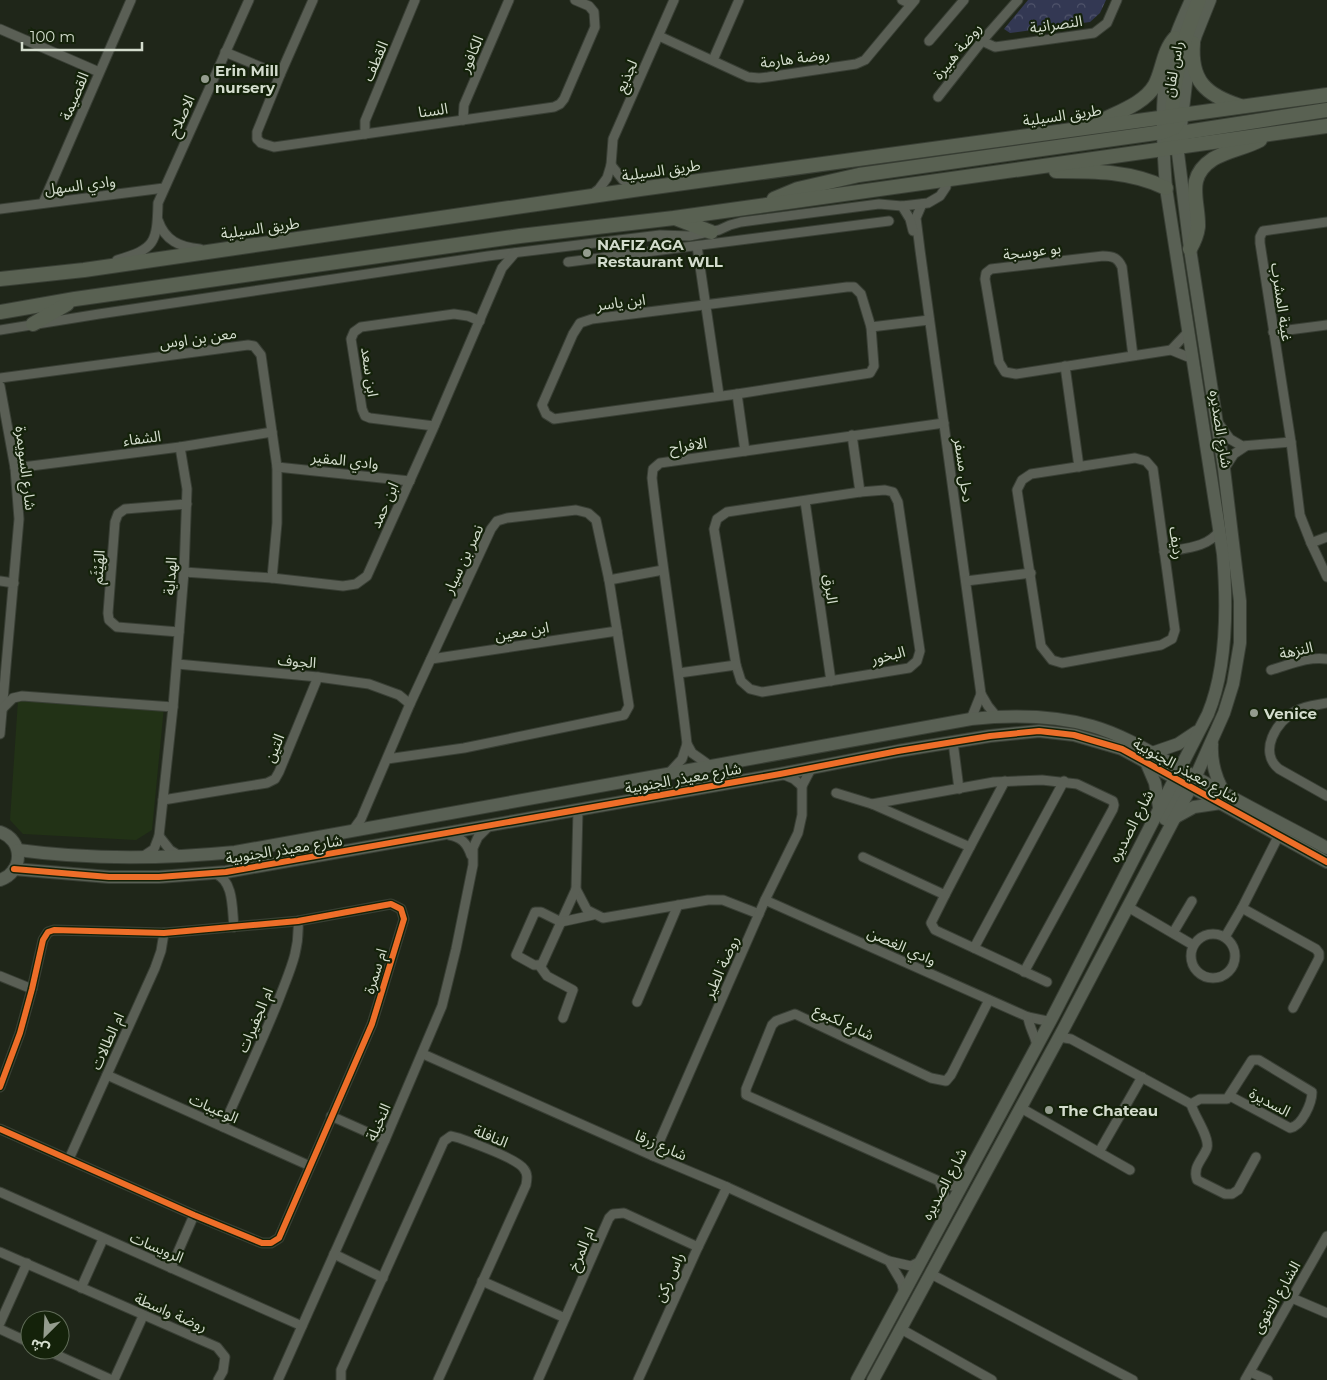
<svg xmlns="http://www.w3.org/2000/svg" width="1327" height="1380" viewBox="0 0 1327 1380" font-family="Montserrat,'Noto Sans Arabic',sans-serif">
	<style>
		.built { fill: #223216 }
		.park { fill: url(#park-crowns) }
		.lines { fill: none; stroke-linecap: round; stroke-linejoin: round }
		.street-casing { stroke: #393f35; stroke-width: 11 }
		.secondary-casing { stroke: #393f35; stroke-width: 14 }
		.primary-casing { stroke: #393f35; stroke-width: 16 }
		.street { stroke: #5a5f55; stroke-width: 9 }
		.secondary { stroke: #596054; stroke-width: 12 }
		.primary { stroke: #596152; stroke-width: 14 }
		.cycleway-casing { stroke: #14220a; stroke-width: 9 }
		.cycleway { stroke: #ee6e29; stroke-width: 6 }
		.poi-dot { fill: #949c8e; stroke: #14220a; stroke-width: 2 }
		.labels { text-anchor: middle; dominant-baseline: central; stroke-width: 4.5; stroke-linejoin: round; paint-order: stroke }
		.street-label { font-size: 15px; fill: #d3dccd; stroke: #14220a }
		.poi-label { font-size: 15px; font-weight: bold; fill: #d3dccd; stroke: #14220a; text-anchor: start }
	</style>
	<defs>
		<pattern id="park-crowns" width="20" height="18" patternUnits="userSpaceOnUse" patternTransform="scale(1.25)"><rect width="20" height="18" fill="#333853"/><path d="M2 6a3 3 0 1 1 6 0M12 15a3 3 0 1 1 6 0" fill="none" stroke="#50546b"/></pattern>
	</defs>
	<rect width="100%" height="100%" fill="#1f2619"/>
	<polygon class="built" points="18,700 164,707 152,830 136,840 23,834 10,820"/>
	<polygon class="park" points="1028,0 1106,0 1100,13 1090,22 1010,33 1004,29"/>
	<g class="lines">
		<g class="street-casing">
			<g id="street">
				<polyline points="313,0 280,75 257,132 257,139 261,143 274,147 554,107 560,104 564,99 595,27 594,12 589,6 575,0"/>
				<polyline points="902,0 911,4"/>
				<polyline points="0,29 99,72"/>
				<polyline points="659,36 748,77 759,78 768,77 856,64 865,60 915,0"/>
				<polyline points="929,41 964,0"/>
				<polyline points="982,41 995,47 1094,33 1107,23 1117,0"/>
				<polyline points="225,52 280,75"/>
				<polyline points="713,60 739,0"/>
				<polyline points="938,97 982,41 1018,0"/>
				<polyline points="463,120 464,105 509,0"/>
				<polyline points="365,134 365,121 415,0"/>
				<polyline points="611,165 623,180 638,189"/>
				<polyline points="591,195 599,189 607,178 611,165 613,139 674,0"/>
				<polyline points="43,203 131,0"/>
				<polyline points="922,204 916,218 920,250 981,694 988,706 997,717"/>
				<polyline points="902,206 910,219 913,231"/>
				<polyline points="0,209 164,188"/>
				<path d="M 158,220 C 165,241 180,247 200,249"/>
				<polyline points="1327,222 1263,231 1260,237 1260,243 1291,442 1300,515 1311,543 1327,577"/>
				<polyline points="697,246 719,395"/>
				<path d="M 117,260 C 155,249 157,243 158,203 L 249,0"/>
				<polyline points="568,262 889,221"/>
				<polygon points="847,287 854,287 861,294 871,327 874,366 870,373 737,394 554,419 546,414 542,405 573,334 580,323 592,319"/>
				<polyline points="871,327 929,320"/>
				<polyline points="0,330 99,314 488,256 660,235 689,236 719,230 730,225 741,222 879,204 902,206 928,203 940,196 946,187 947,180"/>
				<polyline points="1273,332 1327,325"/>
				<polyline points="1171,350 1188,332"/>
				<path d="M 1133,356 L 1122,267 C 1118,258 1113,256 1103,256 L 991,269 L 986,273 L 985,279 L 999,362 L 1005,372 L 1016,374 L 1171,350 L 1193,359"/>
				<polyline points="1065,366 1079,467"/>
				<polyline points="0,378 248,345 254,346 261,355 277,467 277,523 272,578"/>
				<polyline points="0,386 15,468 19,519 0,734"/>
				<polyline points="737,394 745,451"/>
				<polyline points="1219,424 1230,439 1242,446 1291,442"/>
				<polyline points="434,426 370,418 365,416 362,409 351,339 354,332 361,327 454,314 468,316 480,321"/>
				<polyline points="852,435 860,492"/>
				<polygon points="1135,458 1146,461 1153,469 1175,630 1172,639 1161,645 1062,663 1052,660 1041,646 1017,490 1022,480 1031,474"/>
				<polyline points="277,467 410,481"/>
				<polyline points="15,468 180,447 272,432"/>
				<polyline points="1224,469 1234,454 1246,446"/>
				<polygon points="885,490 893,492 898,502 920,651 917,661 909,668 762,692 750,689 741,681 736,665 714,529 717,519 727,512 860,492"/>
				<polyline points="805,501 831,681"/>
				<polyline points="1311,543 1327,537"/>
				<path d="M 1164,552 C 1185,548 1208,548 1220,530"/>
				<polyline points="184,572 272,578 343,586 356,584 367,576 433,429 502,268 515,253"/>
				<polyline points="609,580 663,570"/>
				<polyline points="0,581 14,583"/>
				<polyline points="966,581 1031,573"/>
				<polyline points="179,632 117,627 109,620 108,613 115,522 118,514 125,509 187,504"/>
				<polyline points="431,659 617,631"/>
				<polyline points="177,664 318,677 369,684 399,695 410,704"/>
				<path d="M 1271,670 C 1289,665 1308,656 1327,659"/>
				<polyline points="679,673 736,665"/>
				<path d="M 1327,703 C 1317,705 1305,706 1296,711 C 1276,721 1258,752 1279,769 L 1327,796"/>
				<polyline points="3,708 13,698 22,696 173,707"/>
				<polyline points="971,719 981,694"/>
				<polyline points="953,742 959,789"/>
				<path d="M 709,765 L 692,753 L 687,744 C 677,655 662,567 652,478 L 653,469 L 660,463 L 944,423"/>
				<polyline points="670,772 682,759 687,744"/>
				<polyline points="782,774 794,779 802,786"/>
				<polyline points="836,793 872,804 970,847 945,895 863,857"/>
				<polyline points="163,800 267,783 275,779 279,772 318,677"/>
				<polyline points="872,804 994,782 1042,780 1077,784 1113,801 1114,805 1113,809 1024,972"/>
				<polyline points="578,810 576,889 587,910 603,918 708,900 723,900 759,914"/>
				<polyline points="353,830 361,819 410,704 491,529 497,521 507,518 576,510 588,513 596,520 609,580 629,706 624,715 464,748 387,759"/>
				<path d="M 449,835 C 461,837 467,843 471,855"/>
				<polyline points="159,836 170,850 180,856"/>
				<polyline points="970,847 1005,781"/>
				<polyline points="142,857 154,849 159,836 173,707 184,572 187,489 180,447"/>
				<path d="M 216,874 C 234,881 232,910 234,927"/>
				<polyline points="945,895 931,923 935,930 1047,982"/>
				<polyline points="765,900 1028,1017 1047,1021 1052,1018"/>
				<polyline points="1128,907 1193,945"/>
				<polyline points="1242,908 1316,949 1319,953 1319,958 1293,1008"/>
				<polyline points="1173,933 1192,901"/>
				<circle cx="1213" cy="956" r="22"/>
				<polyline points="1225,937 1242,908 1279,835"/>
				<polyline points="974,948 1064,781"/>
				<polyline points="539,965 542,964 576,889"/>
				<polyline points="0,976 32,989"/>
				<polyline points="637,1002 678,905"/>
				<path d="M 1028,1017 C 1029,1027 1035,1035 1037,1046"/>
				<polyline points="563,1018 573,990 547,976 539,965 534,965 516,955 535,912 541,912 561,922 593,915"/>
				<path d="M 1059,1037 L 1071,1039 L 1191,1104 L 1200,1099 L 1227,1099 L 1252,1060 L 1259,1060 L 1312,1092 C 1312,1103 1302,1126 1290,1128 L 1230,1096"/>
				<polyline points="423,1054 653,1156 727,1187 889,1261 911,1266 921,1261"/>
				<polyline points="107,1075 310,1166"/>
				<polyline points="0,1087 20,1033 32,989 43,940 48,932 54,930 164,933 298,921 391,904 401,909 404,919 372,1024 279,1238 271,1243 262,1243 194,1215 0,1129"/>
				<path d="M 1191,1104 C 1194,1116 1210,1137 1207,1148 C 1203,1159 1192,1167 1197,1180 L 1225,1194 L 1232,1194 L 1238,1190 L 1256,1157"/>
				<polyline points="1021,1108 1130,1170"/>
				<polyline points="331,1116 385,1140"/>
				<path d="M 223,1127 C 242,1084 262,1042 279,999 C 289,972 300,951 298,921"/>
				<polyline points="1099,1152 1142,1077"/>
				<polyline points="653,1156 765,900 798,833 802,815 802,786 812,767"/>
				<polyline points="69,1159 155,968 161,951 164,933"/>
				<polyline points="939,1181 947,1201 947,1212"/>
				<polyline points="963,1181 952,1186 939,1181 746,1095 746,1089 772,1025 776,1021 795,1014 931,1078 946,1081 951,1075 989,1000"/>
				<polyline points="0,1192 302,1326"/>
				<polyline points="0,1252 217,1347 225,1357 223,1371 218,1380"/>
				<polyline points="334,1254 383,1278"/>
				<polyline points="889,1261 902,1283 904,1295"/>
				<polyline points="171,1268 194,1215"/>
				<polyline points="931,1274 1133,1380"/>
				<polyline points="482,1281 565,1318"/>
				<polyline points="81,1288 103,1239"/>
				<polyline points="1292,1298 1327,1313"/>
				<polyline points="0,1323 27,1263"/>
				<polyline points="0,1329 30,1343"/>
				<polyline points="901,1329 992,1380"/>
				<polyline points="46,1350 112,1380"/>
				<polyline points="1250,1372 1268,1380"/>
				<polyline points="114,1380 143,1316"/>
				<polyline points="278,1380 385,1140 442,1006 456,949 473,865 473,848 478,837 489,826"/>
				<path d="M 341,1380 L 341,1370 L 444,1141 L 451,1136 L 459,1138 C 473,1143 518,1159 524,1169 C 528,1174 527,1179 526,1185 L 438,1380"/>
				<polyline points="538,1380 609,1218 613,1214 624,1213 698,1247"/>
				<polyline points="638,1380 698,1247 727,1187"/>
				<polyline points="1245,1380 1327,1236"/>
			</g>
		</g>
		<g class="secondary-casing">
			<g id="secondary">
				<path d="M 1212,744 C 1211,762 1216,779 1225,794"/>
				<polyline points="1152,753 1178,744 1196,732"/>
				<polyline points="1146,762 1155,783 1159,807"/>
				<polyline points="1174,818 1194,807 1221,803"/>
				<polyline points="1165,819 1182,782 1182,775"/>
				<path d="M 0,832 C 24,840 24,872 0,880"/>
				<path d="M 18,850 C 91,860 162,859 235,852 L 971,719 C 1010,715 1053,715 1092,726 C 1127,736 1158,757 1190,774 C 1235,800 1281,823 1327,848"/>
				<polyline points="14,869 109,877 159,877 226,872 780,774 898,751 990,736 1039,731 1074,735 1122,749 1327,862"/>
				<path d="M 857,1380 L 1052,1018 L 1208,714 C 1227,668 1227,603 1223,554 L 1166,188 C 1163,147 1160,103 1168,62 C 1173,40 1182,20 1191,0"/>
				<polyline points="873,1380 1064,1028 1191,787 1224,713 1233,684 1240,643 1240,601 1224,469 1190,249 1178,153 1189,57 1196,35 1210,0"/>
			</g>
		</g>
		<g class="primary-casing">
			<g id="primary">
				<path d="M 1193,43 C 1190,81 1206,95 1240,106"/>
				<path d="M 1099,122 C 1118,112 1144,104 1155,85 C 1163,70 1163,51 1175,38"/>
				<path d="M 1172,123 C 1172,80 1183,39 1199,0"/>
				<polyline points="1168,142 1180,133 1327,110"/>
				<path d="M 1056,171 C 1094,171 1131,171 1166,188"/>
				<polyline points="774,199 798,189 859,175 1163,132 1175,127 1182,114"/>
				<polyline points="675,218 711,232"/>
				<path d="M 1190,249 C 1194,242 1197,235 1198,227 C 1199,201 1184,178 1213,159 C 1228,150 1245,148 1260,140"/>
				<polyline points="0,279 84,270 640,189 1327,95"/>
				<polyline points="0,312 75,299 520,236 674,218 1327,126"/>
				<polyline points="33,324 67,304"/>
			</g>
		</g>
		<use href="#street" class="street"/>
		<use href="#secondary" class="secondary"/>
		<use href="#primary" class="primary"/>
		<g class="cycleway-casing">
			<g id="cycleway">
				<polyline points="14,869 109,877 159,877 226,872 780,774 898,751 990,736 1039,731 1074,735 1122,749 1327,862"/>
				<polyline points="0,1087 20,1033 32,989 43,940 48,932 54,930 164,933 298,921 391,904 401,909 404,919 372,1024 279,1238 271,1243 262,1243 194,1215 0,1129"/>
			</g>
		</g>
		<use href="#cycleway" class="cycleway"/>
	</g>
	<g class="poi-dot">
		<circle cx="205" cy="79" r="5"/>
		<circle cx="587" cy="253" r="5"/>
		<circle cx="1254" cy="713" r="5"/>
		<circle cx="1049" cy="1110" r="5"/>
	</g>
	<g class="labels">
		<g class="street-label">
			<text transform="translate(1056 24) rotate(-8)">النصرانية</text>
			<text transform="translate(957 51) rotate(-51)">روضة هبيرة</text>
			<text transform="translate(471 54) rotate(-67)">الكافور</text>
			<text transform="translate(795 58) rotate(-8)">روضة هارمة</text>
			<text transform="translate(375 61) rotate(-67)">القطف</text>
			<text transform="translate(1173 69) rotate(-80)">راس لفان</text>
			<text transform="translate(626 76) rotate(-66)">لجذيع</text>
			<text transform="translate(74 96) rotate(-67)">القصيمة</text>
			<text transform="translate(433 110) rotate(-8)">السنا</text>
			<text transform="translate(1062 115) rotate(-8)">طريق السيلية</text>
			<text transform="translate(181 116) rotate(-66)">الاصلاح</text>
			<text transform="translate(661 170) rotate(-8)">طريق السيلية</text>
			<text transform="translate(80 185) rotate(-7)">وادي السهل</text>
			<text transform="translate(260 228) rotate(-8)">طريق السيلية</text>
			<text transform="translate(1032 251) rotate(-7)">بو عوسجة</text>
			<text transform="translate(621 302) rotate(-7)">ابن ياسر</text>
			<text transform="translate(1282 302) rotate(82)">غينة المشرب</text>
			<text transform="translate(198 338) rotate(-8)">معن بن اوس</text>
			<text transform="translate(370 372) rotate(82)">ابن سعد</text>
			<text transform="translate(1221 429) rotate(81)">شارع الصديره</text>
			<text transform="translate(142 438) rotate(-7)">الشفاء</text>
			<text transform="translate(688 445) rotate(-8)">الافراح</text>
			<text transform="translate(345 460) rotate(6)">وادي المقير</text>
			<text transform="translate(26 468) rotate(83)">شارع السويمرة</text>
			<text transform="translate(964 470) rotate(82)">دحل مسفر</text>
			<text transform="translate(384 505) rotate(-66)">ابن حمد</text>
			<text transform="translate(1177 543) rotate(82)">رديف</text>
			<text transform="translate(463 559) rotate(-65)">نصر بن سيار</text>
			<text transform="translate(98 567) rotate(-86)">الهَيْثَم</text>
			<text transform="translate(170 576) rotate(-86)">الهداية</text>
			<text transform="translate(831 589) rotate(82)">البرق</text>
			<text transform="translate(522 631) rotate(-9)">ابن معين</text>
			<text transform="translate(1296 650) rotate(-12)">النزهة</text>
			<text transform="translate(888 655) rotate(-14)">البخور</text>
			<text transform="translate(297 661) rotate(5)">الجوف</text>
			<text transform="translate(274 748) rotate(-68)">التين</text>
			<text transform="translate(1186 770) rotate(29)">شارع معيذر الجنوبية</text>
			<text transform="translate(683 778) rotate(-10)">شارع معيذر الجنوبية</text>
			<text transform="translate(1131 826) rotate(-63)">شارع الصديره</text>
			<text transform="translate(284 849) rotate(-9)">شارع معيذر الجنوبية</text>
			<text transform="translate(902 946) rotate(24)">وادي الغصن</text>
			<text transform="translate(721 967) rotate(-66)">روضة الطير</text>
			<text transform="translate(375 971) rotate(-73)">ام سمرة</text>
			<text transform="translate(255 1020) rotate(-67)">ام الجفيرات</text>
			<text transform="translate(844 1022) rotate(25)">شارع لكبوع</text>
			<text transform="translate(107 1041) rotate(-66)">ام الطالات</text>
			<text transform="translate(1270 1102) rotate(28)">السديرة</text>
			<text transform="translate(214 1108) rotate(24)">الوعيبات</text>
			<text transform="translate(378 1122) rotate(-66)">النخيلة</text>
			<text transform="translate(491 1136) rotate(23)">النافلة</text>
			<text transform="translate(661 1145) rotate(23)">شارع زرقا</text>
			<text transform="translate(944 1184) rotate(-62)">شارع الصديره</text>
			<text transform="translate(157 1247) rotate(23)">الرويسات</text>
			<text transform="translate(581 1249) rotate(-67)">ام المرخ</text>
			<text transform="translate(669 1277) rotate(-66)">راس ركن</text>
			<text transform="translate(1276 1297) rotate(-60)">الشارع التقوى</text>
			<text transform="translate(171 1312) rotate(23)">روضة واسطة</text>
		</g>
		<g class="poi-label">
			<text x="215" y="70">Erin Mill<tspan x="215" dy="17">nursery</tspan></text>
			<text x="597" y="244">NAFIZ AGA<tspan x="597" dy="17">Restaurant WLL</tspan></text>
			<text x="1264" y="713">Venice</text>
			<text x="1059" y="1110">The Chateau</text>
		</g>
	</g>
	<g transform="translate(45 1335) rotate(204)"><circle r="24" fill="#14220a" stroke="#606c58"/>
	<path d="M0-4L9 19L0 12L-9 19Z" fill="#949c8e"/>
	<text y="-8" font-size="14" font-weight="bold" text-anchor="middle" fill="#d3dccd">ش</text>
	</g>
	<path d="M22 42v8h120v-8" fill="none" stroke="#d3dccd" stroke-width="2.5"/>
	<text x="30" y="42" font-size="15" fill="#d3dccd" stroke="#14220a" stroke-width="4" paint-order="stroke">100 m</text>
</svg>
